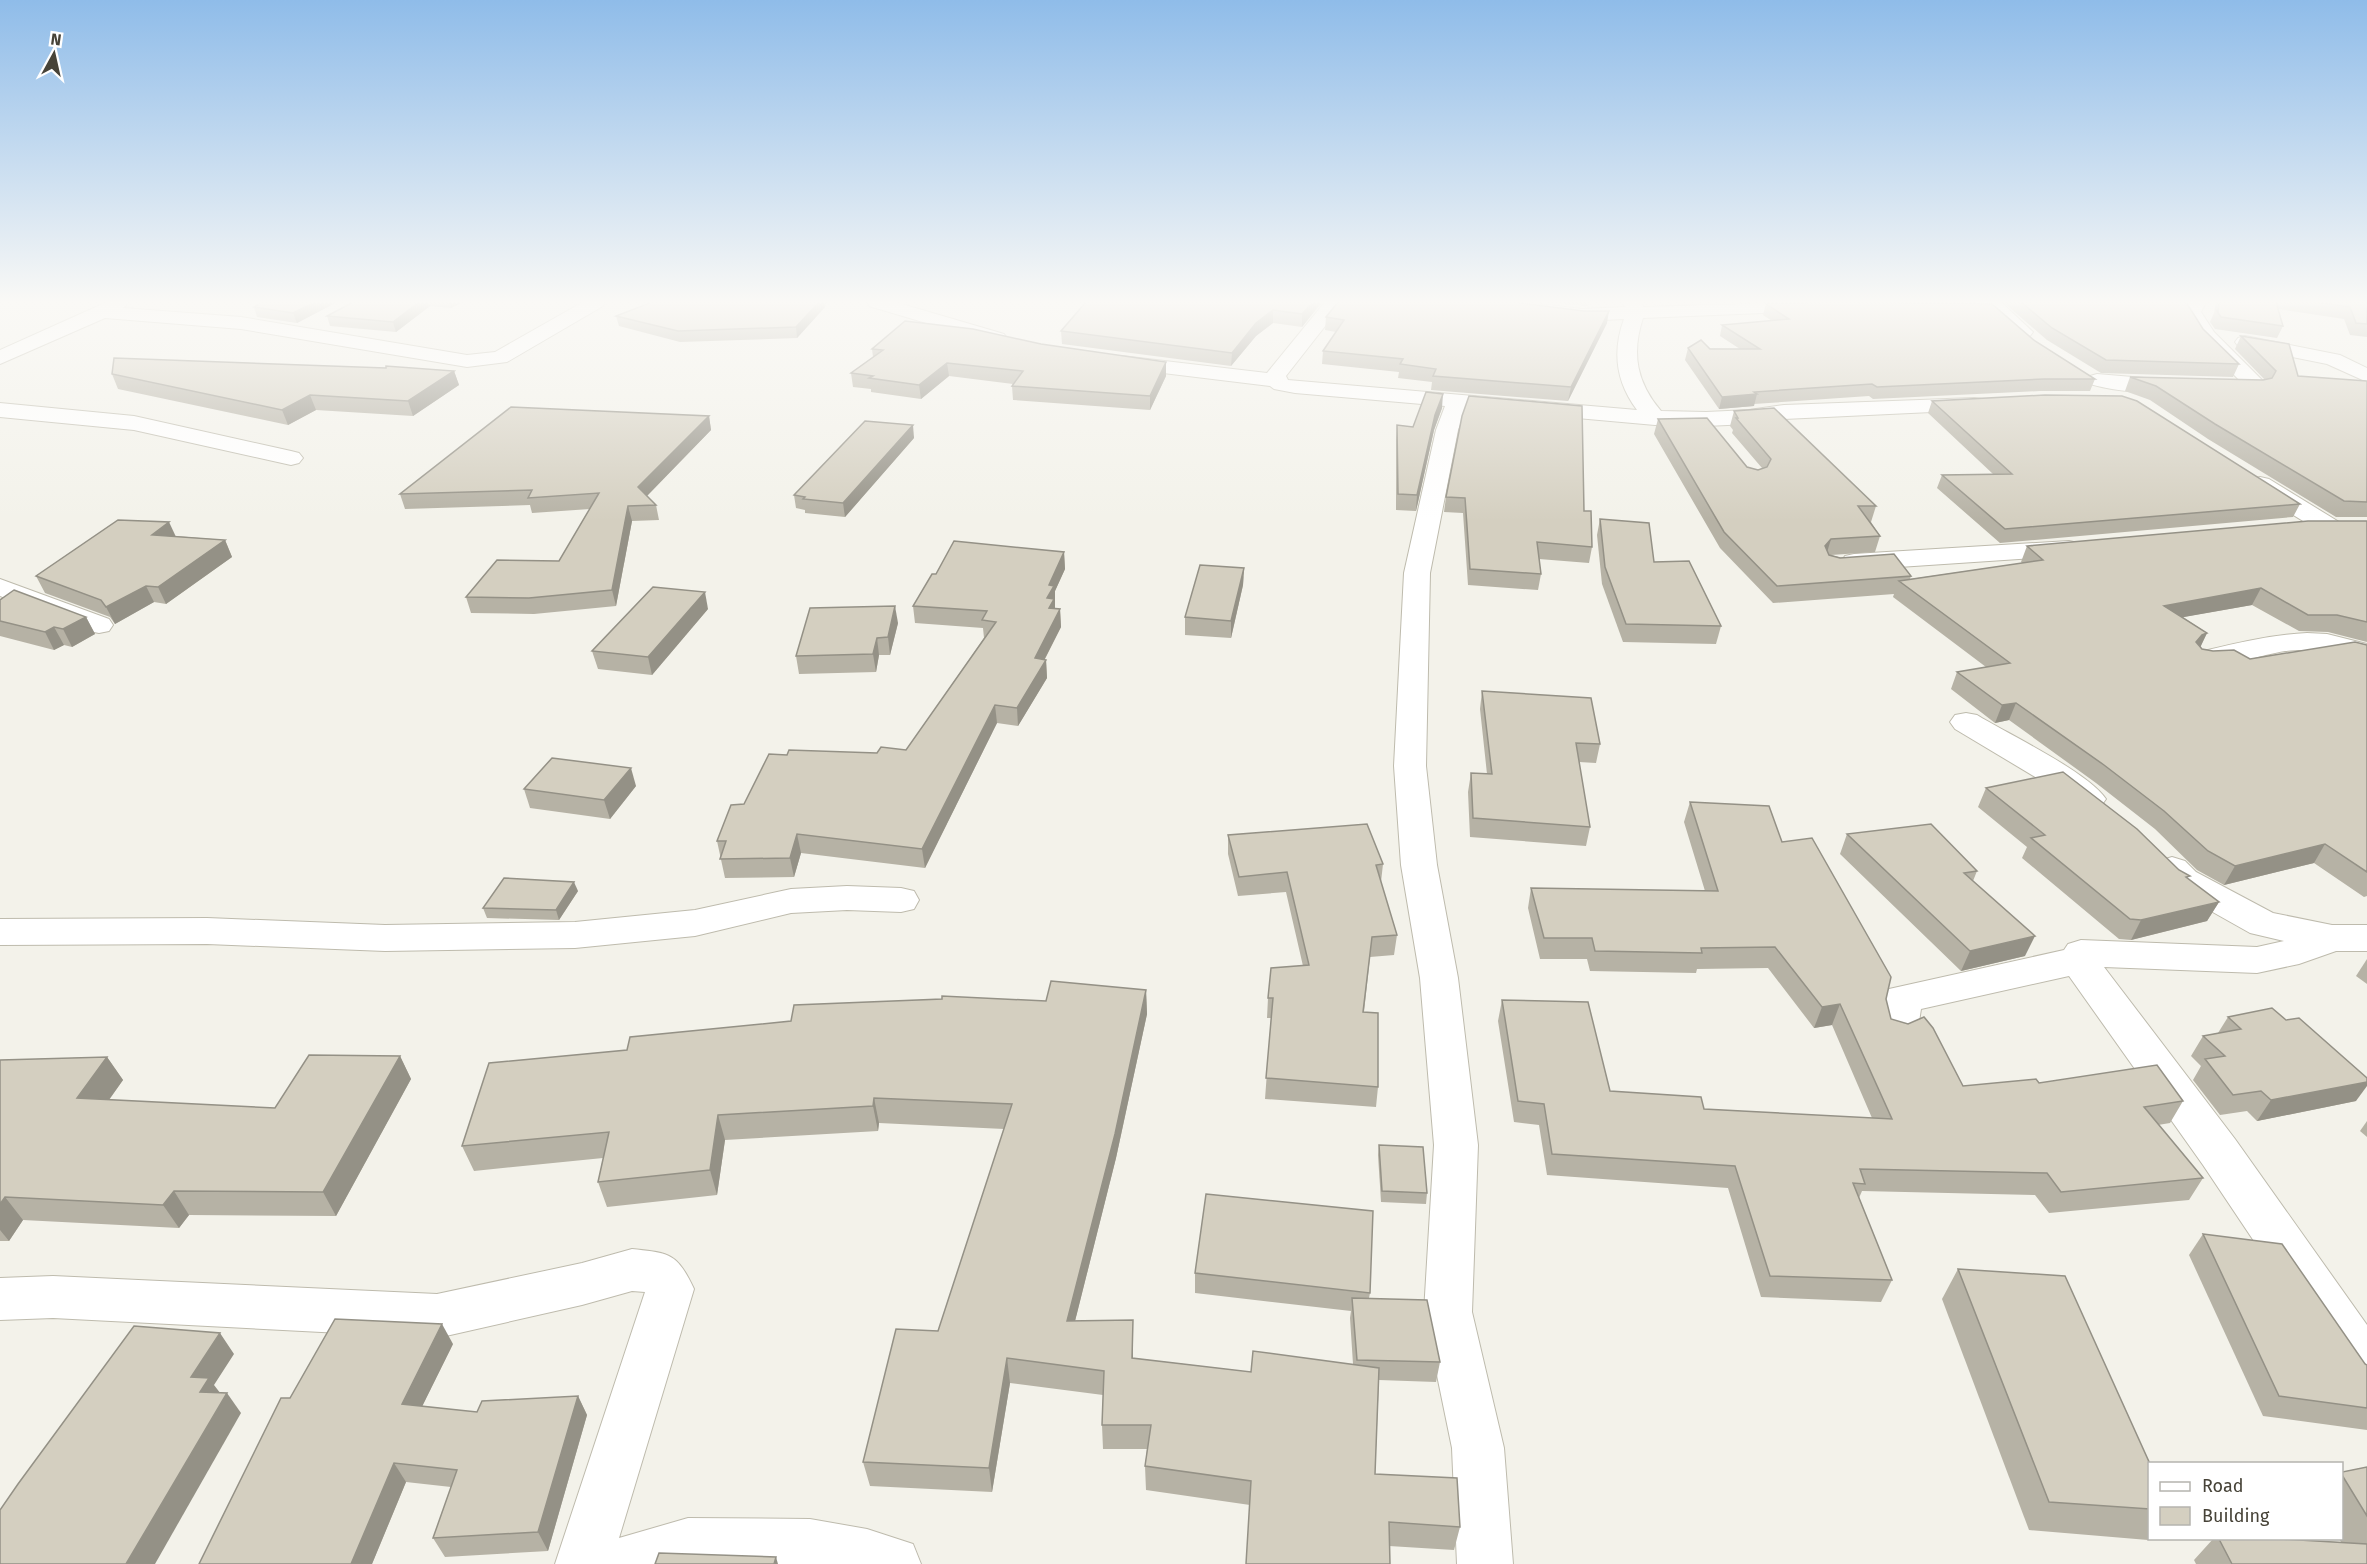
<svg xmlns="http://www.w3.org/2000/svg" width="2367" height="1564" viewBox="0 0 2367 1564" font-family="'Fira Sans',sans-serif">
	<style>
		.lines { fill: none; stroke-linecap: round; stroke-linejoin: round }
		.minor-casing { stroke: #bebbad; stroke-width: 2 }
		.minor { fill: #fff; fill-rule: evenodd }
		.wall { fill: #b6b2a5 }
		.shaded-wall { fill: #949186 }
		.building { fill: #d4cfc0; stroke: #949186; stroke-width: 1.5 }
	</style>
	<rect width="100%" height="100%" fill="#f3f2ea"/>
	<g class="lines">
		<g class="minor-casing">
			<g id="minor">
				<polygon points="107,302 129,302 123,308 241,317 467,355 495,352 583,302 605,302 603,306 507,362 467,367 241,329 105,318 0,364 0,350"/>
				<polygon points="867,302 895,302 1004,334 1007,338 1004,342 990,342 869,306"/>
				<path d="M 1325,302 L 1344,302 L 1286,376 L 1288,380 L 1637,410 C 1616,382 1612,352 1624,319 L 1582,321 L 1482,308 L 1475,306 L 1473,302 L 1524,302 L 1582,309 L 1625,307 L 1623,302 L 1641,302 L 1643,307 L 1816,302 L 1818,305 L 1816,309 L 1809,311 L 1643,318 C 1631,354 1637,383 1661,411 L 1706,412 L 1749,410 L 1784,405 L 1974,398 L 1982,399 L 1985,404 L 1982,409 L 1974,410 L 1784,419 L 1749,424 L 1706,426 L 1655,425 L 1466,408 L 1458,430 L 1430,573 L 1426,766 L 1437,865 L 1458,978 L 1478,1145 L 1472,1312 L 1504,1448 L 1513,1564 L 1457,1564 L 1452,1448 L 1424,1312 L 1434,1145 L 1420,978 L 1401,865 L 1394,766 L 1404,573 L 1436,430 L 1445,406 L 1295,393 L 1274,389 L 1270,386 L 1122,368 L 1115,366 L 1112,362 L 1115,358 L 1122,356 L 1267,373 Z"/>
				<polygon points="1975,302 1998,302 2003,304 2033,332 2030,336 2016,336"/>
				<polygon points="2188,302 2206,302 2201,312 2214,332 2268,386 2264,390 2257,392 2214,390 2210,386 2214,382 2239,380 2200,340 2183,312"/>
				<polygon points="2245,336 2340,355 2367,368 2367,382 2327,364 2238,346 2235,342 2238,338"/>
				<path d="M 2097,374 L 2180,381 L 2184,385 L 2180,389 C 2156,396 2114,391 2090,384 L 2087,380 L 2090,376 Z"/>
				<polygon points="0,403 134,416 291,451 299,453 303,458 299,463 291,465 134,430 0,417"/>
				<polygon points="2260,477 2269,479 2339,522 2343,527 2339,532 2330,535 2321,532 2251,489 2248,484 2251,479"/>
				<polygon points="2069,541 2078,543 2082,549 2078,555 1854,570 1845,568 1841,562 1845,556 1854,554"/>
				<polygon points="0,579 109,619 113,625 109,631 99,633 89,631 0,596"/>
				<path d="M 2307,633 L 2327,634 L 2367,644 L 2367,663 C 2334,655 2321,647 2285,651 C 2259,655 2219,671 2195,665 L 2190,659 L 2195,653 C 2232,644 2269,635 2307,633 Z"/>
				<path d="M 1966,713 L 1977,715 C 2008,734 2088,772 2106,799 L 2101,806 L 2089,809 L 2077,806 L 2057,790 L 1955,729 L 1950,722 L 1955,715 Z"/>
				<path d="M 2172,857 L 2185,861 L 2196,872 L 2273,913 L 2332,925 L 2367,925 L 2367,951 L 2336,951 L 2299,964 L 2257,973 L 2104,967 L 2235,1139 L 2367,1325 L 2367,1390 L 2349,1383 L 2203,1165 L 2069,976 L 1921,1009 L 1918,1028 L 1912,1039 L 1898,1043 L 1884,1039 C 1875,1023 1880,1004 1889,989 L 2064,950 L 2068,944 L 2081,940 L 2257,947 L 2284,941 L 2250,933 L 2170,888 L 2154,869 L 2159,861 Z"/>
				<polygon points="847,886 901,888 914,891 919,900 914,909 901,912 847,910 791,913 695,936 575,948 385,951 207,944 0,945 0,919 207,918 385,925 575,922 695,910 791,889"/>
				<path d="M 632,1249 C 670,1253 677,1253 694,1289 L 619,1538 L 688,1518 L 810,1519 L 867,1529 L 913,1544 L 921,1564 L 555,1564 L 645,1292 L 632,1291 L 582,1305 L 437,1338 L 53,1318 L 0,1320 L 0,1278 L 53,1276 L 437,1294 L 582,1263 Z"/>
			</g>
		</g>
		<use href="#minor" class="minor"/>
	</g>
	<g class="wall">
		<polygon points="337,302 297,323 257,317 254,307"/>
		<polygon points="353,302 463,302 451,308 430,306 396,332 330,326 327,316"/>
		<polygon points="652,302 826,302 825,307 797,338 680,342 619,326 616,316"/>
		<polygon points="1322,302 1302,327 1273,323 1256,336 1231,366 1062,344 1061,331"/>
		<polygon points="1543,302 1590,302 1588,306"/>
		<polygon points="2003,302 2188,302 2187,303 2203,329 2239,364 2233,377 2101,373 2047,340"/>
		<polygon points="2216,302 2367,302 2367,337 2350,335 2344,319 2278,309 2283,326 2277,338 2215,329 2210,322 2214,313"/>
		<polygon points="1766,304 2035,341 2095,379 2090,391 2040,391 1873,399 1869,396 1754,404 1754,406 1719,409 1685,360 1688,348 1740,349 1720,336 1722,325 1772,321 1763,315"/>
		<polygon points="1326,317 1607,323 1568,401 1431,390 1432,382 1398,378 1399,372 1322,364 1323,351 1336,332 1325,330"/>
		<polygon points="2241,336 2298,376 2367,381 2367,517 2336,517 2208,439 2150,400 2125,391 2130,377 2265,380 2235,349"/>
		<polygon points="1041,344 1166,362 1166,376 1150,410 1013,400 1012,386 1013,384 949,376 921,399 871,392 871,389 853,387 851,373 873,357 872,349"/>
		<polygon points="454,371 459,385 413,416 316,410 288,425 118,389 112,374"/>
		<polygon points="1932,401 2300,504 2293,517 2000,543 1937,488 1942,475 1993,474 1928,413"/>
		<polygon points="1582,406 1584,511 1592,547 1589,563 1539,559 1541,574 1538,590 1468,585 1463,513 1444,512 1446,497"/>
		<polygon points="1442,408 1434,430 1416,511 1396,510 1396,440 1397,425 1413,427"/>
		<polygon points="1734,411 1876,506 1871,522 1880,536 1875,552 1831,555 1911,576 1910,579 2022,563 2021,562 2027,546 2367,521 2367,642 2328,632 2299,631 2252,605 2183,617 2207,633 2200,647 2202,649 2250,659 2367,645 2367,896 2364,897 2314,863 2224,885 2197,870 2155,829 2096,783 2009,720 1995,723 1951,689 1957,672 1986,667 1893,597 1894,594 1773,603 1720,548 1654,434 1658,419 1747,467 1758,470 1762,468 1732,433 1733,430 1730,426"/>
		<polygon points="709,416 711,430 647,496 656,505 659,520 632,521 616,606 534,614 471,613 466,597 559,561 590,509 532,513 530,505 405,509 400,494"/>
		<polygon points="914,438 845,517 805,513 805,510 796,508 794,495"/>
		<polygon points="1600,519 1721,626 1716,644 1623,642 1602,584 1597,535"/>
		<polygon points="176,536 225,540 232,557 166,604 154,602 115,624 110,617 45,593 36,576"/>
		<polygon points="1064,552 1065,569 1055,591 1055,603 1054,605 1054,609 1060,609 1061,627 1045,659 1046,660 1047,678 1018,726 997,723 925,868 801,853 794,877 725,878 717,841 744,804 787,755 877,753 906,750 984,638 983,628 915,623 913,606 936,574"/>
		<polygon points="1244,568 1243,585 1231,638 1185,635 1185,617"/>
		<polygon points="0,600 86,617 95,634 72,647 64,645 54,650 0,636"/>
		<polygon points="708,609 652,675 598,669 592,651"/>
		<polygon points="898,623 890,655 879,655 876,672 799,674 796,656"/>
		<polygon points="1482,691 1600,744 1596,763 1579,762 1590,827 1586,846 1470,837 1468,792 1471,773 1487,774 1480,709"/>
		<polygon points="636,786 610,819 530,808 524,789"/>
		<polygon points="1986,788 2188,879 2219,902 2207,921 2131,940 2119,939 2022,858 2027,847 1978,807"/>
		<polygon points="1690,802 1782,842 1886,999 1891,1019 1963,1086 2039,1083 2183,1101 2170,1123 2158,1125 2203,1178 2189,1200 2049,1213 2035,1195 1862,1191 1859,1198 1892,1280 1881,1302 1761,1297 1728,1188 1547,1175 1539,1125 1514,1122 1498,1021 1502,1000 1610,1091 1704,1109 1872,1118 1832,1025 1814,1028 1768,968 1697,969 1696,973 1590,971 1587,959 1540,959 1528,908 1531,888 1705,891 1684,822"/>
		<polygon points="1847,834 1977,871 1973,881 2025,956 1961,971 1840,854"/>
		<polygon points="1228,835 1383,864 1381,882 1397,935 1394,955 1370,957 1364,1012 1378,1087 1376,1107 1265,1099 1271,1018 1267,1018 1268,998 1303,966 1286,892 1238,896 1228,854"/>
		<polygon points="578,891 559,920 487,918 483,908"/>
		<polygon points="2367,959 2367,984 2356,976"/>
		<polygon points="1146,990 1147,1014 1116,1158 1075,1321 1133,1345 1133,1358 1251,1372 1353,1364 1350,1318 1351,1311 1195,1293 1195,1273 1370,1293 1369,1298 1440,1362 1436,1382 1379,1380 1375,1474 1460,1527 1454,1550 1389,1546 1250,1505 1146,1490 1145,1466 1147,1449 1103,1449 1102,1425 1103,1395 1010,1383 992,1492 870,1486 863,1462 938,1331 1004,1129 879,1123 878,1131 725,1140 717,1195 607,1207 598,1182 603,1158 474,1171 462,1146 627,1050 1046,1001"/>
		<polygon points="2228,1017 2356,1101 2257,1121 2247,1111 2220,1115 2193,1080 2201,1066 2191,1056 2203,1036 2218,1033"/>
		<polygon points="400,1056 411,1079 336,1216 189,1215 179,1228 23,1220 9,1241 0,1241 0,1060 107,1057 123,1080 109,1100 275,1108"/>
		<polygon points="2367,1121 2367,1137 2360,1131"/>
		<polygon points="1379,1145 1427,1193 1426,1204 1381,1202 1378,1155"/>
		<polygon points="2203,1234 2367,1365 2367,1430 2263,1416 2189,1255"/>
		<polygon points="1958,1269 2150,1464 2150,1539 2148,1540 2029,1530 1942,1299"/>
		<polygon points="453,1344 422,1406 477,1412 578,1396 587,1415 548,1551 445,1557 433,1538 451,1487 406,1482 372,1564 199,1564 290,1398"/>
		<polygon points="2367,1467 2367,1564 2196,1564 2194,1560 2213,1539 2280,1539 2341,1542 2339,1539 2342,1539 2342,1472"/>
	</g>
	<g class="shaded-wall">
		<polygon points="315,302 337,302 297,323 293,313"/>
		<polygon points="419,302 428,302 430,306 396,332 393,322"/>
		<polygon points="449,302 463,302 451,308"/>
		<polygon points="819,302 826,302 825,307 797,338 796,327"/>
		<polygon points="1313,302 1322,302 1302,327 1302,314"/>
		<polygon points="1273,310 1273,323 1256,336 1231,366 1232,353 1256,323"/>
		<polygon points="1609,311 1607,323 1568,401 1571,387"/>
		<polygon points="1166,362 1166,376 1150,410 1150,396"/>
		<polygon points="947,363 949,376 921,399 919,385"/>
		<polygon points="454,371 459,385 413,416 408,401"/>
		<polygon points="1443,394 1442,408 1434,430 1416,511 1417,495 1435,415"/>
		<polygon points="1757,394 1754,406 1719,409 1722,397"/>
		<polygon points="310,395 316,410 288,425 282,410"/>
		<polygon points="709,416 711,430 642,501 638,487"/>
		<polygon points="913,425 914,438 845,517 843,503"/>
		<polygon points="628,506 632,521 616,606 612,590"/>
		<polygon points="169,522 177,539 152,535"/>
		<polygon points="1831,539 1826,556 1825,546"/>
		<polygon points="225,540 232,557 166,604 158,587"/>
		<polygon points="1064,552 1065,569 1055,591 1055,616 1050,626 1047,598 1049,585"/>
		<polygon points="1244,568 1243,585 1231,638 1231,621"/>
		<polygon points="146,586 154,602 115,624 106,607"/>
		<polygon points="2261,588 2252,605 2156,622 2164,606"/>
		<polygon points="705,592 708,609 652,675 648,657"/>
		<polygon points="895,606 898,623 890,655 888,637"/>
		<polygon points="1060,609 1061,627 1037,674 1046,660 1047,678 1018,726 1017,708 1035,658"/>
		<polygon points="86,617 95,634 72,647 63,629"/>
		<polygon points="54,627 64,645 54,650 45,632"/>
		<polygon points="2207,633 2199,650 2196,642 2202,635"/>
		<polygon points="877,638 879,655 876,672 873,654"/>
		<polygon points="2016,703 2009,720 1995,723 2002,705"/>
		<polygon points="995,705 997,723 925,868 922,849"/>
		<polygon points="631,768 636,786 610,819 604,800"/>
		<polygon points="797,834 801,853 794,877 790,858"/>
		<polygon points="2325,844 2314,863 2224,885 2235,866"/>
		<polygon points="574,882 578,891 559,920 556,910"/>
		<polygon points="2219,902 2207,921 2131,940 2141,920"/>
		<polygon points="2035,936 2025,956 1961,971 1970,951"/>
		<polygon points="1146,990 1147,1014 1116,1158 1069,1345 1067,1321"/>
		<polygon points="1840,1004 1832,1025 1814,1028 1822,1007"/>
		<polygon points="400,1056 411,1079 336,1216 323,1192"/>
		<polygon points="107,1057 123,1080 93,1122 77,1098"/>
		<polygon points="2367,1082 2367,1086 2356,1101 2257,1121 2271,1100"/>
		<polygon points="874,1098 879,1123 878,1131 873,1106"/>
		<polygon points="718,1115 725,1140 717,1195 710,1170"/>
		<polygon points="174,1191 189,1215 179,1228 163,1205"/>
		<polygon points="5,1197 23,1220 9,1241 0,1230 0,1204"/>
		<polygon points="1133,1320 1133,1382 1132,1358"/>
		<polygon points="442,1324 453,1344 414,1423 402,1404"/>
		<polygon points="220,1333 234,1354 214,1385 224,1398 200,1392 191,1377"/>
		<polygon points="1007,1358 1010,1383 992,1492 989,1468"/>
		<polygon points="227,1393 241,1413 155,1564 126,1564"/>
		<polygon points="578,1396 587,1415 548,1551 538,1532"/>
		<polygon points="394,1463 406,1482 372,1564 351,1564"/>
		<polygon points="776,1557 778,1564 774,1564"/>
	</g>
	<g class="building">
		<polygon points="262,302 315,302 293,313 254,307"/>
		<polygon points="353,302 419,302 393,322 327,316"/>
		<polygon points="652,302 819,302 796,327 678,331 616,316"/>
		<polygon points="1086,302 1313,302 1302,314 1273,310 1256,323 1232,353 1061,331"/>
		<polygon points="1338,302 1513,302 1584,311 1609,311 1571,387 1433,376 1436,369 1400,364 1403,359 1323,351 1344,320 1326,317"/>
		<polygon points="1831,302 1992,304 2035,341 2095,379 2044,379 1877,387 1872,384 1754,392 1757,394 1722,397 1688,348 1701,340 1710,349 1760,349 1722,325 1789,319 1766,304"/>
		<polygon points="2021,302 2186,302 2203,329 2239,364 2106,360 2052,328"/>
		<polygon points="2219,302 2276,302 2283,326 2221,317 2216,310 2218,312"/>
		<polygon points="2316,302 2367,302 2367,324 2356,323 2350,307"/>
		<polygon points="905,321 973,329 1041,344 1166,362 1150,396 1012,386 1023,371 947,363 919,385 869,378 873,376 851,373 883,350 872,349"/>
		<polygon points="2241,336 2289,344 2298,376 2367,381 2367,502 2344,501 2215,424 2156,386 2130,377 2263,380 2272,378 2276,371"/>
		<polygon points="114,358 386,368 386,366 454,371 408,401 310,395 282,410 112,374"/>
		<polygon points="1426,392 1443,394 1435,415 1417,495 1398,494 1397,425 1413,427"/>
		<polygon points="2045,395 2122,396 2137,401 2300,504 2005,529 1942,475 2012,474 1932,401"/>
		<polygon points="1469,396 1582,406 1584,511 1591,511 1592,547 1537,542 1541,574 1470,569 1465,498 1446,497 1462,416"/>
		<polygon points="511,407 709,416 638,487 656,505 628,506 612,590 529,598 466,597 497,560 559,561 599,493 528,498 532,490 400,494"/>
		<polygon points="1774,408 1876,506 1858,506 1880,536 1831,539 1825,546 1829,555 1840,558 1894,554 1911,576 1777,586 1724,532 1658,419 1707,418 1747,467 1758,470 1767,467 1771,459 1736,418 1738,418 1734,411"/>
		<polygon points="865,421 913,425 843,503 803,499 805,497 794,495"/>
		<polygon points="1600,519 1649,523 1654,562 1689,561 1721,626 1626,624 1605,567"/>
		<polygon points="118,520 169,522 152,535 225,540 158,587 146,586 106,607 101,600 36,576"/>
		<polygon points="2308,521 2367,521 2367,622 2337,615 2308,615 2261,588 2164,606 2207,633 2202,635 2196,642 2202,649 2213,651 2234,650 2250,659 2355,642 2367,645 2367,872 2325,844 2235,866 2208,851 2164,811 2104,765 2016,703 2002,705 1957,672 2010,663 1899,581 2043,560 2027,546"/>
		<polygon points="954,541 1064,552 1049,585 1054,586 1047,598 1054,599 1049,608 1060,609 1035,658 1046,660 1017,708 995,705 922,849 797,834 790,858 720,859 726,841 717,841 731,805 744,804 769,754 787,755 789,750 877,753 881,747 906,750 996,622 982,620 987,611 913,606 932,574 936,574"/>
		<polygon points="1200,565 1244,568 1231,621 1185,617"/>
		<polygon points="653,587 705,592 648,657 592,651"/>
		<polygon points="14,590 86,617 63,629 54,627 45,632 0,621 0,600"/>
		<polygon points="895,606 888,637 877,638 873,654 796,656 810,608"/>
		<polygon points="1482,691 1591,698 1600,744 1576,743 1590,827 1473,818 1471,773 1492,774"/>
		<polygon points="552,758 631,768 604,800 524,789"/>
		<polygon points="2063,772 2137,829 2179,870 2190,876 2186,877 2219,902 2141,920 2130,919 2031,838 2045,835 1986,788"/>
		<polygon points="1690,802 1769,806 1782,842 1812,838 1891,977 1886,999 1891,1019 1908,1024 1924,1017 1933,1028 1963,1086 2036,1079 2039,1083 2157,1065 2183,1101 2144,1107 2203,1178 2061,1192 2047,1173 1860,1169 1865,1184 1853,1183 1892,1280 1770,1276 1735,1166 1552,1154 1544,1104 1518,1101 1502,1000 1588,1002 1610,1091 1701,1097 1704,1109 1892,1119 1840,1004 1822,1007 1775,947 1701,948 1702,953 1595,951 1592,938 1544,938 1531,888 1718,891"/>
		<polygon points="1367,824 1383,864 1376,865 1397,935 1372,937 1363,1012 1378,1013 1378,1087 1266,1078 1273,998 1268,998 1271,968 1309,965 1287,872 1239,877 1228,835"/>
		<polygon points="1931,824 1977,871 1964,873 2035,936 1970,951 1847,834"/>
		<polygon points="504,878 574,882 556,910 483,908"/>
		<polygon points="1051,981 1146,990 1115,1134 1067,1321 1133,1320 1132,1358 1251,1372 1253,1351 1379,1368 1375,1474 1457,1478 1460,1527 1389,1522 1390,1564 1246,1564 1251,1481 1145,1466 1151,1425 1102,1425 1104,1371 1007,1358 989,1468 863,1462 896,1329 938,1331 1012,1104 874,1098 873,1106 718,1115 710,1170 598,1182 609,1132 462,1146 489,1063 627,1050 630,1037 791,1021 794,1005 942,999 942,996 1046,1001"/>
		<polygon points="2272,1008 2286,1020 2299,1018 2367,1078 2367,1082 2271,1100 2261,1091 2233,1095 2205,1059 2225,1056 2203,1036 2241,1029 2228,1017"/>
		<polygon points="309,1055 400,1056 323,1192 174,1191 163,1205 5,1197 0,1204 0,1060 107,1057 77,1098 275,1108"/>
		<polygon points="1379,1145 1423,1147 1427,1193 1382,1191"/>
		<polygon points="1206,1194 1373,1211 1370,1293 1195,1273"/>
		<polygon points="2203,1234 2282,1244 2365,1364 2367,1365 2367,1408 2279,1396"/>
		<polygon points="1958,1269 2065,1276 2150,1464 2150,1509 2049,1502"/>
		<polygon points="1352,1298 1427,1300 1440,1362 1357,1360"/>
		<polygon points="335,1319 442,1324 402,1404 477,1412 482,1401 578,1396 538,1532 433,1538 457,1470 394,1463 351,1564 199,1564 281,1398 290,1398"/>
		<polygon points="134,1326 220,1333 191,1377 209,1378 200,1392 227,1393 126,1564 0,1564 0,1510 18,1484"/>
		<polygon points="2367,1467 2367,1516 2342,1475 2342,1472"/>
		<polygon points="2219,1539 2280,1539 2367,1544 2367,1564 2232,1564"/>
		<polygon points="659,1553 776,1557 774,1564 655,1564"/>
	</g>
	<linearGradient id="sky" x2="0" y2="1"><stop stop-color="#8fbce9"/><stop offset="0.58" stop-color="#faf9f6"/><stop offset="1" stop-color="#faf9f6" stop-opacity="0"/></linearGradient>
	<rect width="2367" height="521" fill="url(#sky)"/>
	<rect x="2148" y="1462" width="195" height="78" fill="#ffffff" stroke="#b5b4af" stroke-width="1.5"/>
	<rect x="2160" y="1482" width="30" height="9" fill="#ffffff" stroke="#b5b4af" stroke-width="1.5"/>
	<text x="2202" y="1492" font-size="18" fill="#474338">Road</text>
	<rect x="2160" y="1507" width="30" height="18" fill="#d4cfc0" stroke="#b5b4af" stroke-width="1.5"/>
	<text x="2202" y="1522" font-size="18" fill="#474338">Building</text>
	<g transform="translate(54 54) rotate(8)" stroke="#ffffff" stroke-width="4.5" paint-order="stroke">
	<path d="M0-4.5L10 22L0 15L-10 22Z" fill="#474338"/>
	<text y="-9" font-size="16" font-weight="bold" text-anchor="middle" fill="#474338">N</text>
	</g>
</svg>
